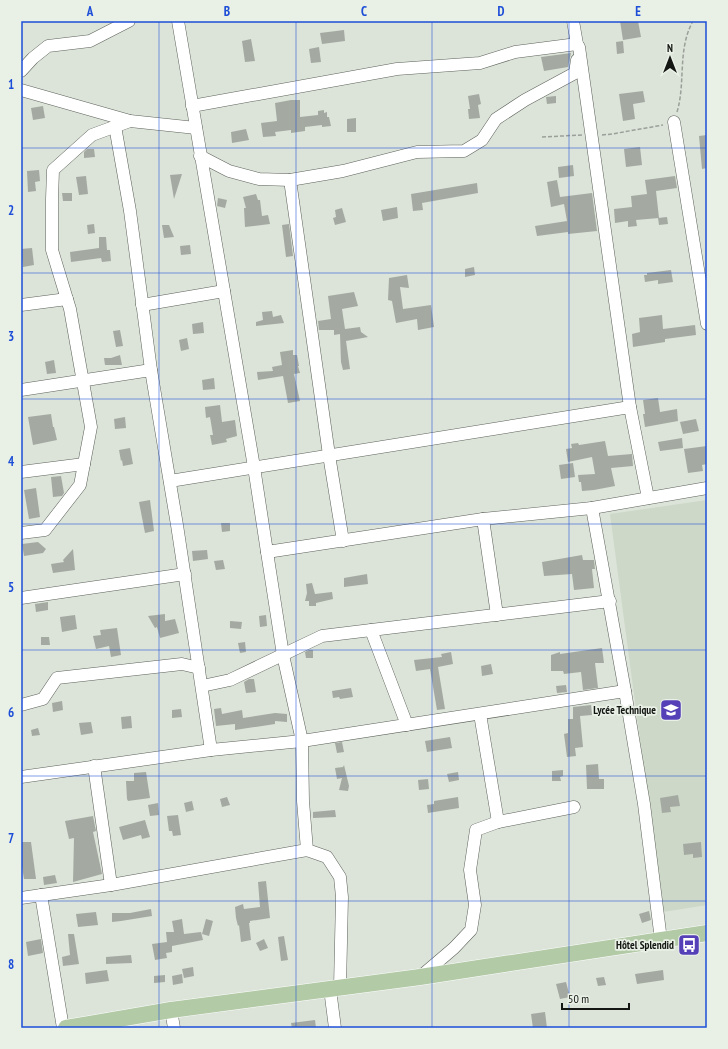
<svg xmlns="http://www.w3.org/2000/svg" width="728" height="1049" viewBox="0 0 728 1049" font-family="'PT Sans Narrow',sans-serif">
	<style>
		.built { fill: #cdd8c8 }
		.building { fill: #a4aaa1 }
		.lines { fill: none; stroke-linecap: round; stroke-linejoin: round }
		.minor-casing { stroke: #5d635b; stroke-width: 13 }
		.major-casing { stroke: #fff; stroke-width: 17 }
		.path { stroke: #9aa098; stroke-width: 1.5; stroke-dasharray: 4 2; stroke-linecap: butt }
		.minor { stroke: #fff; stroke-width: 12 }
		.major { stroke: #b3caa7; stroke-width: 16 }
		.grid { fill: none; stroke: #1d4ed8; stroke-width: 1; stroke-opacity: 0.55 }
		.labels { text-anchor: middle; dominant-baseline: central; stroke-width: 3.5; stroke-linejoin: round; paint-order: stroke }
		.poi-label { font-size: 11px; font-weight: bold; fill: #131612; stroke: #e9f0e6; text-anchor: end }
		.neatline { fill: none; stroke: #1d4ed8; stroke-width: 1.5 }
		.grid-label { font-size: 13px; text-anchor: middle; font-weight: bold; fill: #1d4ed8 }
	</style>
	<rect width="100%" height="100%" fill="#dce3d9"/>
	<polygon class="built" points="707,500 707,905 663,912 610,514"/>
	<g class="building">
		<polygon points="620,21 638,21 641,37 623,40"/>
		<polygon points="344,30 345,41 322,44 320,33"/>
		<polygon points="251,39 255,61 245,62 242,41"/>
		<polygon points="623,41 624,53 617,54 616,42"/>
		<polygon points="319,47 321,62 311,63 309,49"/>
		<polygon points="571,53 568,67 544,71 541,57"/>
		<polygon points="643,91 645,102 633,104 635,119 623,121 619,94"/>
		<polygon points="479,94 481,104 478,105 480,118 469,119 468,109 470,109 468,96"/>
		<polygon points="556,96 556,103 547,104 546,97"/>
		<polygon points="291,100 300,100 300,117 318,115 318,111 324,110 324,113 327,112 327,117 329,117 331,126 322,127 322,125 305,127 305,131 291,133 291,130 275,132 276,136 263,137 261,123 277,121 275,103"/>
		<polygon points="43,106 45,118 33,120 31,108"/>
		<polygon points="356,118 356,132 347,132 347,119"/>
		<polygon points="246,129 249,140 232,143 231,132"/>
		<polygon points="707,135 707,168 702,169 699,136"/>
		<polygon points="640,147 642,165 626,167 624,149"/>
		<polygon points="87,149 94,149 95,157 84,158 84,152"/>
		<polygon points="573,165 574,176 559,178 558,167"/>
		<polygon points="39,170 40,181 35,182 36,191 28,192 27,171"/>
		<polygon points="182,174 174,199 170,175"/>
		<polygon points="86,176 88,194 79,195 76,177"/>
		<polygon points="675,176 677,188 656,191 659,218 636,220 637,226 628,227 628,221 615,223 614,209 632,207 631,196 647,194 645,180"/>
		<polygon points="557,180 560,197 592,193 597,231 568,234 568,232 537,236 535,226 567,221 564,204 551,207 547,182"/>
		<polygon points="477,183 478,193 422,203 423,210 413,211 411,194"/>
		<polygon points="62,193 72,193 72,201 63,201"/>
		<polygon points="256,194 258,200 260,200 262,216 268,215 270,224 245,227 244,208 246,208 243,197"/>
		<polygon points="218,198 227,200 225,208 217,206"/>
		<polygon points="397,207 398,218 383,221 381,210"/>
		<polygon points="342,208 346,222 335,225 333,218 336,217 335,210"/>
		<polygon points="667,217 668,224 659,225 658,218"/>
		<polygon points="94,224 95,233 88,234 87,225"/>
		<polygon points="289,224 293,256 286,257 282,225"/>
		<polygon points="162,225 169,225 174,237 164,238"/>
		<polygon points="99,237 106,237 107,250 110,250 111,261 102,262 101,258 71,262 70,252 99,248"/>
		<polygon points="190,245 191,254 181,255 180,246"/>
		<polygon points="32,248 34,265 23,267 21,249"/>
		<polygon points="474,267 475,275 465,277 465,269"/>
		<polygon points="671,270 673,282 658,284 658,280 645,282 644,275 647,275 647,273"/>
		<polygon points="407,275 409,288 400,287 403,309 431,305 434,327 418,330 417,319 396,323 392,301 388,300 389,278"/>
		<polygon points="354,292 358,306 342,309 345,329 360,327 361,332 368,337 346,341 350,369 343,370 341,362 340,334 334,335 334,330 319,330 318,321 331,319 328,296"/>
		<polygon points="272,311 273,317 281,315 284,323 256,326 256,322 263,320 262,312"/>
		<polygon points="662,315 663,329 695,325 696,335 665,339 665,342 633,347 632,334 640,332 639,318"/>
		<polygon points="203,322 204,333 193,334 192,324"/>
		<polygon points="120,330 123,346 116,347 113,331"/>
		<polygon points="187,338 189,349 181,351 179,340"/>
		<polygon points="293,350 293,355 297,355 299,366 298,366 300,373 294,374 300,401 288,403 283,376 258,380 257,372 273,371 272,367 282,365 280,352"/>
		<polygon points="120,355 122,365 105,365 104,358 111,358"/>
		<polygon points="54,360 56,373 47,374 45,362"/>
		<polygon points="214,378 215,389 203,390 202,380"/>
		<polygon points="658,398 660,412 677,409 678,421 645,427 643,414 645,414 643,400"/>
		<polygon points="220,405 222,422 235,420 237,436 226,439 227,442 212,445 210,435 213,435 210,417 206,418 205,407"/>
		<polygon points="51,414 53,427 54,427 57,440 33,445 28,417"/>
		<polygon points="125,417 126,428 115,429 114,419"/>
		<polygon points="696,419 699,431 683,434 680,422"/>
		<polygon points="682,438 683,448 660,451 658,442"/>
		<polygon points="605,441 608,456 632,454 633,466 611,468 615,486 594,490 582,491 581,482 579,482 578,475 595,474 592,457 568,462 566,449 572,448 571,444 578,443 579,445"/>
		<polygon points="707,446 707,464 702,465 703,471 688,473 684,449"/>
		<polygon points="130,448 133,464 123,466 122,460 121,461 119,450"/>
		<polygon points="573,463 575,477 561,479 559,465"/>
		<polygon points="61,476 64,493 62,496 53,497 51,477"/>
		<polygon points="36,488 40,517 29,519 24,490"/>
		<polygon points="150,500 154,531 145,533 139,502"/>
		<polygon points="221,523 230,523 230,531 222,532"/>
		<polygon points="38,542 46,549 43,553 24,556 22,544"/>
		<polygon points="73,549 75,570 53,573 51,564 64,562 63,560"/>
		<polygon points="207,550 208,559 193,561 192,551"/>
		<polygon points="582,555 583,560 594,560 595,569 592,569 594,588 574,590 572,574 544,576 542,562"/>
		<polygon points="223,560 225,569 216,570 214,561"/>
		<polygon points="367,574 368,584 344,587 344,578"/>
		<polygon points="312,583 315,594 332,592 333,599 316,603 316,606 309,606 309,601 305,601 307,593 306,584"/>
		<polygon points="48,602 48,610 36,612 35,604"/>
		<polygon points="165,614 165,621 175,619 179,633 160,638 157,627 155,628 148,616"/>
		<polygon points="75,615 77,629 62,632 60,617"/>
		<polygon points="266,615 267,626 260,627 259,616"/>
		<polygon points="230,621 242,622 241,629 230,628"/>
		<polygon points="117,628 121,655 111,657 109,646 96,649 93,636 101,635 100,630"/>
		<polygon points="41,637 49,637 50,645 41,645"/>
		<polygon points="245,642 246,652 240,653 238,643"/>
		<polygon points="602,648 604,663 595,663 598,688 583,690 581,672 564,674 563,671 551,671 551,655 560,652 560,654"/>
		<polygon points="309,650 313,650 313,658 306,658 305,652"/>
		<polygon points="451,652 453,664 438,667 445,709 437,710 430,669 416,671 414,660 442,657 441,654"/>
		<polygon points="491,664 493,674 482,676 481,666"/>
		<polygon points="249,679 254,679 256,692 246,693 244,682"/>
		<polygon points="566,685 567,692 557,693 556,686"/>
		<polygon points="351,688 353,697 340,699 339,697 333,698 332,691"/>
		<polygon points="62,701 63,710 53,712 52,703"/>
		<polygon points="591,705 592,715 580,716 583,747 575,748 576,756 567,757 564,734 568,733 568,719 573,719 573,707"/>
		<polygon points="221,708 222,714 242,710 243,718 275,713 287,714 287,722 275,721 275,724 235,730 235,724 216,726 214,709"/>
		<polygon points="181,709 182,717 172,718 172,710"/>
		<polygon points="131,716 132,728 122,729 121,717"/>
		<polygon points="91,722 93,733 81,735 79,723"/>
		<polygon points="38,728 40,735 32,736 31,730"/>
		<polygon points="450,737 452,748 427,752 425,741"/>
		<polygon points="342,742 344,752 337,753 335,743"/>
		<polygon points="598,764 599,779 604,779 604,789 587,789 586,765"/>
		<polygon points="344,765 349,786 348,791 339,790 342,778 337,779 335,768 343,767"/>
		<polygon points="563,770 563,776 560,777 561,781 552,781 552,771"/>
		<polygon points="146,772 150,798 128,801 127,799 126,781 134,781 134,773"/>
		<polygon points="458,772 459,780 449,782 447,774"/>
		<polygon points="428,779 429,789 419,790 418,780"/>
		<polygon points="678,795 680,806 670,807 671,812 662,813 660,798"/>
		<polygon points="227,797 230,805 222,807 220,799"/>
		<polygon points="458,797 459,808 428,813 427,805 434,804 434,801"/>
		<polygon points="192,801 194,810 186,812 184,803"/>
		<polygon points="158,803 159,815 150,816 148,805"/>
		<polygon points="335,810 336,817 313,818 313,812"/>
		<polygon points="178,815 181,835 173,836 172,831 169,831 167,816"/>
		<polygon points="93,816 96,831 93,832 102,874 73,882 74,838 69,839 65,821"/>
		<polygon points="145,820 150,837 142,839 141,835 123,840 119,827"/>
		<polygon points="21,842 31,842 36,879 24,879 21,860"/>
		<polygon points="701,842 702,857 693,858 693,854 684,855 683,844"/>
		<polygon points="55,875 57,883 44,885 43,877"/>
		<polygon points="266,881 270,918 250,921 250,923 249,923 251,940 241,942 239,925 238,926 236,918 235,907 243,904 244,909 260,907 258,882"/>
		<polygon points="151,909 152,916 121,921 112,922 112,913 130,913"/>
		<polygon points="649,911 651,920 642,923 639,914"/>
		<polygon points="96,912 98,925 78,927 76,914"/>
		<polygon points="182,919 184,934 201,932 203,940 172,946 172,952 166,953 167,958 155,960 152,944 167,942 166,932 174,932 172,921"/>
		<polygon points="206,919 213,921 209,936 202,934"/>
		<polygon points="68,934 74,934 79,964 63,966 62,957 70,955"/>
		<polygon points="284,936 288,960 281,961 278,937"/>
		<polygon points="41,939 43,953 28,956 26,942"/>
		<polygon points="264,939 268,948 260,951 256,943"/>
		<polygon points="131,955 132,963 106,964 106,957"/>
		<polygon points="193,967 194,976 184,978 182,969"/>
		<polygon points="107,970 109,981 86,984 85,973"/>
		<polygon points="663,970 664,980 637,984 635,974"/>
		<polygon points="182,974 183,983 173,985 172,976"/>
		<polygon points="165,975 165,982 154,983 154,976"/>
		<polygon points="604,977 606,985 598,986 596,978"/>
		<polygon points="566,982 570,997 560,999 556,984"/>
		<polygon points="545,1012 547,1028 533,1028 531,1014"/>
		<polygon points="315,1020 316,1028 292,1028 291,1023"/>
	</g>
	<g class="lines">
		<g class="minor-casing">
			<g id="minor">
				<polyline points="178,21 254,467 267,552 483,519 592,508"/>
				<polyline points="573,21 577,44 579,47 630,407 648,498"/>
				<polyline points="21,71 33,58 48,46 90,41 129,21"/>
				<polyline points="21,90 130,121 196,128"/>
				<polyline points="192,106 397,69 480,63 515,52 577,44"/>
				<polyline points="674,122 707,324"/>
				<polyline points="115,126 130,211 151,370"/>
				<polyline points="200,156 229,171 259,179 290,180 343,171 417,152 464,151 482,140 496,119 525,100 575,73 577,60"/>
				<polyline points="290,180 329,455 343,541"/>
				<polyline points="21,305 67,299"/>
				<polyline points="142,305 224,291"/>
				<polyline points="21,390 151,370 177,525 211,750"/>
				<polyline points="21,472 84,464"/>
				<polyline points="170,481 630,407"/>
				<polyline points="483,519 497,615"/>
				<polyline points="21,533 45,530 80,485 91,427 70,309 52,250 52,199 53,170 92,135 130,121"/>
				<polyline points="267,552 283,655 302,741 303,801 307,850 327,857 340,877 342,897 340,987"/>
				<polyline points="21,598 185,574"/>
				<polyline points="371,630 407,725"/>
				<polyline points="202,686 230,680 322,636 610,601"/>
				<polyline points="625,691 592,508 707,488"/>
				<polyline points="21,705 43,699 57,678 182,664 199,668"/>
				<polyline points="480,714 498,822"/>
				<polyline points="94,766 111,885"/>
				<polyline points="21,777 211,750 302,741 625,691 644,804 661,940"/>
				<polyline points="41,895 63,1028"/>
				<polyline points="21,898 111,885 307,850"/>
				<polyline points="420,977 454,948 471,930 475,905 470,870 476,830 498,822 574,807"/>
				<polyline points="330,989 335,1028"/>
				<polyline points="171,1010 174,1028"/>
			</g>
		</g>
		<g class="major-casing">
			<polyline id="major" points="66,1028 171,1010 420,977 707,933"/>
		</g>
		<g class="path">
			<path d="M 677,112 C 686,82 677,50 693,21"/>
			<polyline points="602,135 612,134 663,125"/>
			<polyline points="542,137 582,135"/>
		</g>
		<use href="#minor" class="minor"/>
		<use href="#major" class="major"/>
	</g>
	<path class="grid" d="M 159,21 L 159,1028M 296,21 L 296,1028M 432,21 L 432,1028M 569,21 L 569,1028M 21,148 L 707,148M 21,273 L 707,273M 21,399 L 707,399M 21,524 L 707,524M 21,650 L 707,650M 21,776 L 707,776M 21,901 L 707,901"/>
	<defs>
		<g id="school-square" transform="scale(1.15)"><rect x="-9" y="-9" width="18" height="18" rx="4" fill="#5540b8" stroke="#e9f0e6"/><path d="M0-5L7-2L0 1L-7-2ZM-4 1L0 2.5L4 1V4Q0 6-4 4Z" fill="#fff"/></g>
		<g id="bus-square" transform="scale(1.15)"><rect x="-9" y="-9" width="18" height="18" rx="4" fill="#5540b8" stroke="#e9f0e6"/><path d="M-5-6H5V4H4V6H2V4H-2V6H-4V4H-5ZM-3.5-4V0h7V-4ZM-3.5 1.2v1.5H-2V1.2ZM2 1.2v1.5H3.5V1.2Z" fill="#fff"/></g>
	</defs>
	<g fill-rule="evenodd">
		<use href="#school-square" x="671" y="710"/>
		<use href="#bus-square" x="689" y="945"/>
	</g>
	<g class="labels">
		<g class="poi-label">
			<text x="656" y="710">Lycée Technique</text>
			<text x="674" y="945">Hôtel Splendid</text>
		</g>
	</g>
	<rect width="728" height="1049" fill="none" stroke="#e9f0e6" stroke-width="44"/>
	<g transform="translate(670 58)" stroke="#e9f0e6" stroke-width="3" paint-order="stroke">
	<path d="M0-3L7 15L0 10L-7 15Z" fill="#131612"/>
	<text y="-6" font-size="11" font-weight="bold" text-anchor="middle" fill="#131612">N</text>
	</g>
	<path d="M562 1003v6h67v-6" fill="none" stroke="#131612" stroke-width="2"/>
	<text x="568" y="1003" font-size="12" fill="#131612" stroke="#e9f0e6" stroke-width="3" paint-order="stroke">50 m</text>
	<rect x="22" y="22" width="684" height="1005" class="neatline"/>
	<g class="grid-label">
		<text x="90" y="16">A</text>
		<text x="227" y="16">B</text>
		<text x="364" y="16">C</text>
		<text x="501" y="16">D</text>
		<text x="638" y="16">E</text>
		<text x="11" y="89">1</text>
		<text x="11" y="215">2</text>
		<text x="11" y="341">3</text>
		<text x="11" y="466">4</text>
		<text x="11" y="592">5</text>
		<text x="11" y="717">6</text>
		<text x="11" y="843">7</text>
		<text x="11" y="969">8</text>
	</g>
</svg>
